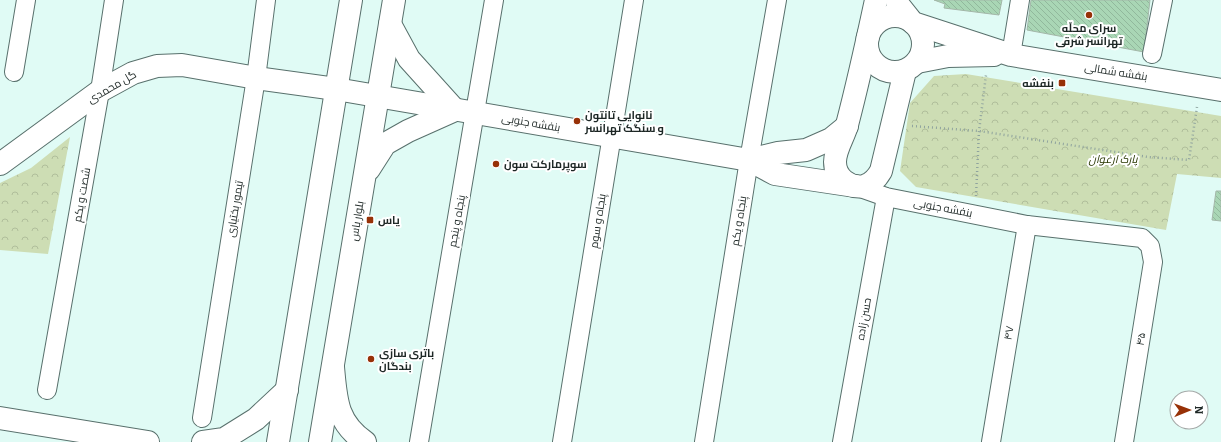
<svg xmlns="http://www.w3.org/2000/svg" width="1221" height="442" viewBox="0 0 1221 442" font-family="Bitter,Cairo,serif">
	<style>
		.park { fill: url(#park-crowns) }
		.building { fill: url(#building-back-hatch); stroke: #a4b7a9 }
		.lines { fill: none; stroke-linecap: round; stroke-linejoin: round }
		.minor-casing { stroke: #58706c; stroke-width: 20 }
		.tertiary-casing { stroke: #58706c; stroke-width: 24 }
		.secondary-casing { stroke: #58706c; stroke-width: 24 }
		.primary-casing { stroke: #58706c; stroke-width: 24 }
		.path { stroke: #8fa39e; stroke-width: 2.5; stroke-dasharray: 1 3; stroke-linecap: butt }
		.minor { stroke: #fff; stroke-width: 18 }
		.tertiary { stroke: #fff; stroke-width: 22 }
		.secondary { stroke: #fff; stroke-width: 22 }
		.primary { stroke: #fff; stroke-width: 22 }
		.poi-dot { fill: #973107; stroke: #fff; stroke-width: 1.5 }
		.labels { text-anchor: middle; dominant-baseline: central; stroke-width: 4; stroke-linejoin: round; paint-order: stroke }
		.poi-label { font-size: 11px; font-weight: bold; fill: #1d2725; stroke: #fff; text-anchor: start }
		.street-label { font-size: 11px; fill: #1d2725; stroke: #fff }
		.park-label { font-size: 11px; font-style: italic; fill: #283700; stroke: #fff }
	</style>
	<defs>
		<pattern id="park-crowns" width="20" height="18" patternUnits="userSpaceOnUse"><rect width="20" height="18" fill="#cdddb4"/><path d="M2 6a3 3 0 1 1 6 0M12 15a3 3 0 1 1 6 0" fill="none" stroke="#b0be9b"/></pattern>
		<pattern id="building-back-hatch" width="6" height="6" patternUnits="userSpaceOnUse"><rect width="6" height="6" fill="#a9d6b5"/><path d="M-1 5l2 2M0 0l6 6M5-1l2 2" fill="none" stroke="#91b89c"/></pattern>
	</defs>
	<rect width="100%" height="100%" fill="#e0fbf5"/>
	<g class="park">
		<polygon points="966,74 1221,116 1221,178 1177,174 1166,230 916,187 900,171 910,103 934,76"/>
		<polygon points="70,137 48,254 0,250 0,183 31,168"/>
	</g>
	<g class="building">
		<polygon points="934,0 1002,0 999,15 944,8 945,4"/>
		<polygon points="1031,0 1150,0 1144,52 1027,30"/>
		<polygon points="1216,191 1221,191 1221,221 1212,220"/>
	</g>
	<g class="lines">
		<g class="minor-casing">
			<g id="minor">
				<polyline points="1152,54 1163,0"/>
				<polyline points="1011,55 1020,0"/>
				<polyline points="14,72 26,0"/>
				<polyline points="855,186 886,197 1027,225 1142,238 1150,246 1153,262 1124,442"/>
				<polyline points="47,390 100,91 114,0"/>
				<polyline points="202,418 256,78 266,0"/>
				<polyline points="419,442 494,0"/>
				<polyline points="562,442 634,0"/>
				<polyline points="704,442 749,160 777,0"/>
				<polyline points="842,442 886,197"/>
				<polyline points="991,442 1027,225"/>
			</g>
		</g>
		<g class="tertiary-casing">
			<g id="tertiary">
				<path d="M 876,0 C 867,42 858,83 847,125 C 844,137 835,149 835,162 C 835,177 849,189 864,186 C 872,184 877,178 881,171 L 905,71"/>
				<polyline points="897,0 897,3 913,23 1011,55 1221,90"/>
				<circle cx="895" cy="44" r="28"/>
				<polyline points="917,62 948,56 994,55"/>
				<polyline points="749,160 778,153 806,150 831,139 847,126"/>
				<polyline points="0,164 100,91 133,73 157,66 182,65 256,78 336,89 749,160 775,174 855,186"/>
			</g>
		</g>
		<g class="secondary-casing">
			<g id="secondary">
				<polyline points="369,169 385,144 408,131 455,110 409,59 390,24"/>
				<polyline points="278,442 351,0"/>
				<polyline points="320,442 394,0"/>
			</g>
		</g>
		<g class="primary-casing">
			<g id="primary">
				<path d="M 333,367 C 336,399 336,422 365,442"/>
				<polyline points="0,418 148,442"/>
				<polyline points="203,442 224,439 256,419 287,390"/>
			</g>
		</g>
		<g class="path">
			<polyline points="912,126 979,131 1148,157 1189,160 1197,107"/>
			<polyline points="976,196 979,131 986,75"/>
		</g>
		<use href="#minor" class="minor"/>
		<use href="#tertiary" class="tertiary"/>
		<use href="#secondary" class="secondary"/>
		<use href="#primary" class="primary"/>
	</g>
	<g class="poi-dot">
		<circle cx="1089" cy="15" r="4"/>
		<rect x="1058" y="79" width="8" height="8" rx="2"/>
		<circle cx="577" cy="121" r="4"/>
		<circle cx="496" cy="164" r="4"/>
		<rect x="366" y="216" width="8" height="8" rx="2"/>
		<circle cx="371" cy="359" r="4"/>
	</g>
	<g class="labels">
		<g class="poi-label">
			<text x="1089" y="28" text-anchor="middle">سرای محلّه<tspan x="1089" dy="13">تهرانسر شرقی</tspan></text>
			<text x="1054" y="83" text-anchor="end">بنفشه</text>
			<text x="585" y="115">نانوایی تانتون<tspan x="585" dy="13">و سنگک تهرانسر</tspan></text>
			<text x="504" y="164">سوپرمارکت سون</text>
			<text x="378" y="220">یاس</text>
			<text x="379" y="353">باتری سازی<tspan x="379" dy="13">بندگان</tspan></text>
		</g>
		<g class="street-label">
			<text transform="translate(1116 72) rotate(9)">بنفشه شمالی</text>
			<text transform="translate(112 87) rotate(-30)">گل محمدی</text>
			<text transform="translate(531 123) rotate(10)">بنفشه جنوبی</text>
			<text transform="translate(82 195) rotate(-80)">شصت و یکم</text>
			<text transform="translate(943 208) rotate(11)">بنفشه جنوبی</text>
			<text transform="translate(235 209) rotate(-81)">تیمور بختیاری</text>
			<text transform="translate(357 221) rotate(-81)">بلوار یاس</text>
			<text transform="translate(457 221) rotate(-80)">پنجاه و پنجم</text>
			<text transform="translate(598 221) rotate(-81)">پنجاه و سوم</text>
			<text transform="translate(739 221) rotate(-81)">پنجاه و یکم</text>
			<text transform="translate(864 319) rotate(-80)">حسن زاده</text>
			<text transform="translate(1009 333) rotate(-81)">۴۷</text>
			<text transform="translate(1141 339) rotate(-81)">۴۵</text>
		</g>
		<g class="park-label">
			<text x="1113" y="159">پارک ارغوان</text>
		</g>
	</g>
	<g transform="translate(1189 410) rotate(89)"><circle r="19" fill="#ffffff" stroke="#a5a9a8"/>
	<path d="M0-3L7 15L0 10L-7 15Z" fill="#973107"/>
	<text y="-6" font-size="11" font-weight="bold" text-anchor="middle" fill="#1d2725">N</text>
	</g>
</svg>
